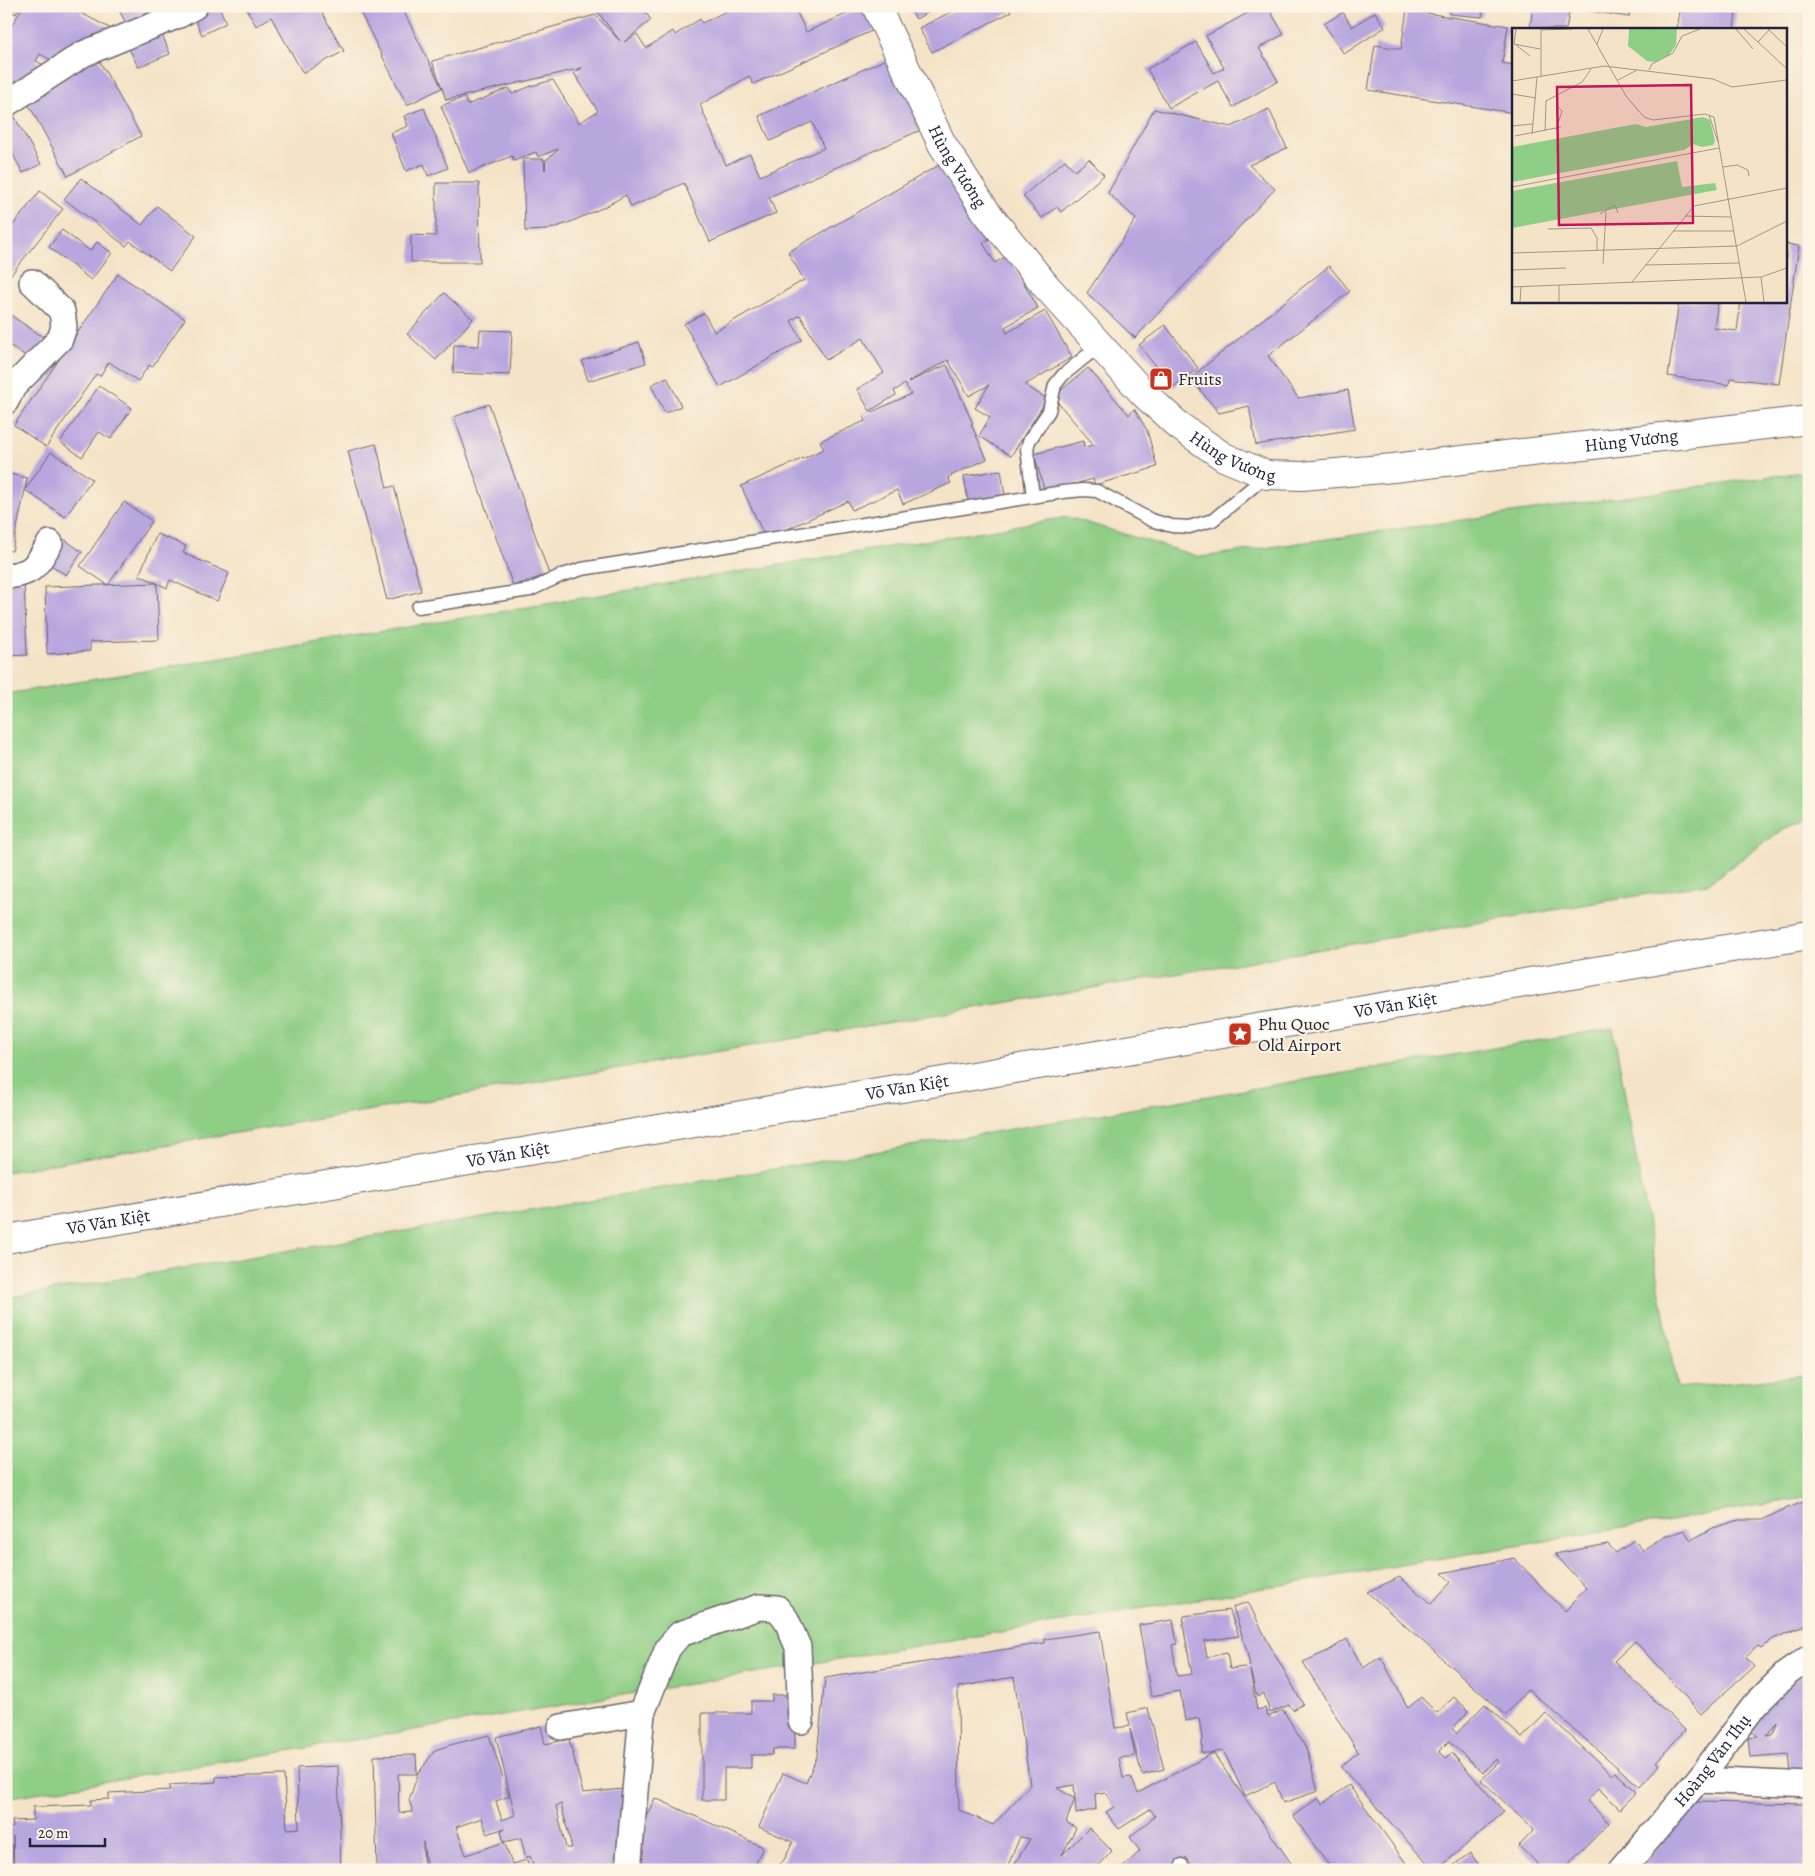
<svg xmlns="http://www.w3.org/2000/svg" width="1815" height="1876" viewBox="0 0 1815 1876" font-family="Alegreya,serif">
	<style>
		.green { fill: #8fce85; stroke: #587860 }
		.building { fill: #b8a6df; fill-rule: evenodd }
		.lines { fill: none; stroke-linecap: round; stroke-linejoin: round }
		.service-casing { stroke: #6c666c; stroke-width: 15 }
		.minor-casing { stroke: #6c666c; stroke-width: 28 }
		.tertiary-casing { stroke: #6c666c; stroke-width: 30 }
		.secondary-casing { stroke: #6c666c; stroke-width: 30 }
		.service { stroke: #fff; stroke-width: 12 }
		.minor { stroke: #fff; stroke-width: 25 }
		.tertiary { stroke: #fff; stroke-width: 28 }
		.secondary { stroke: #fff; stroke-width: 28 }
		.labels { text-anchor: middle; dominant-baseline: central; stroke-width: 4; stroke-linejoin: round; paint-order: stroke }
		.street-label { font-size: 18px; fill: #22223b; stroke: #fcf5e5 }
		.poi-label { font-size: 18px; fill: #22223b; stroke: #fcf5e5; text-anchor: start }
		.inset-road { fill: none; stroke: #a0968f; stroke-width: 1 }
		.view { fill: #c2185b; fill-opacity: 0.15; stroke: #c2185b; stroke-width: 2.5 }
		.inset-edge { fill: none; stroke: #22223b; stroke-width: 2.5 }
	</style>
	<rect width="100%" height="100%" fill="#fcf5e5"/>
	<filter id="ink" filterUnits="userSpaceOnUse"><feTurbulence type="fractalNoise" baseFrequency=".02" numOctaves="2"/><feDisplacementMap in="SourceGraphic" scale="10" xChannelSelector="R" yChannelSelector="G"/><feConvolveMatrix kernelMatrix="1 2 1 2 8 2 1 2 1" color-interpolation-filters="sRGB"/></filter>
	<filter id="wash" filterUnits="userSpaceOnUse"><feTurbulence type="fractalNoise" baseFrequency=".0096" numOctaves="4" result="noise"/><feDisplacementMap in="SourceGraphic" scale="20" xChannelSelector="R" yChannelSelector="G"/><feGaussianBlur stdDeviation="1.12" result="paint"/><feColorMatrix in="noise" values="0 0 0 0 0 0 0 0 0 0 0 0 0 0 0 0 0 1.4 0 .05"/><feComposite in="paint" operator="in"/></filter>
	<g filter="url(#wash)">
		<rect width="100%" height="100%" fill="#f4e3c7"/>
		<g class="green">
			<polygon points="1809,471 1809,819 1783,829 1707,884 6,1172 6,694 1068,517 1200,557"/>
			<polygon points="1613,1028 1677,1388 1809,1375 1809,1497 6,1798 6,1298"/>
		</g>
		<g id="blocks">
			<g class="building">
				<polygon points="6,6 20,6 16,14 6,9"/>
				<polygon points="23,6 83,6 81,13 115,31 61,65 40,54 36,61 42,64 32,84 6,99 6,36"/>
				<polygon points="117,6 144,6 152,20 129,29"/>
				<polygon points="211,6 219,6 226,23 202,35 193,15"/>
				<polygon points="245,6 335,6 322,13 344,51 303,73 271,17 256,26"/>
				<polygon points="357,6 401,6 442,88 432,61 595,15 620,41 593,6 641,6 651,20 624,42 637,34 646,48 673,31 675,35 700,19 702,23 737,6 794,6 806,32 864,6 876,29 753,84 749,76 700,105 726,165 750,154 760,176 824,148 812,122 770,141 759,116 891,57 923,129 769,197 776,213 710,242 684,183 631,207 626,195 602,208 568,223 547,230 525,231 523,159 544,159 545,170 546,160 558,150 558,149 538,157 536,152 514,161 512,156 469,173 441,106 464,97 467,105 509,88 512,94 531,86 553,80 579,123 598,111 574,73 582,68 446,100 442,88 407,105"/>
				<polygon points="908,6 939,6 916,19"/>
				<polygon points="963,6 1008,6 1011,12 932,52 919,28"/>
				<polygon points="1260,6 1267,6 1284,34 1259,48 1278,81 1233,107 1218,81 1169,108 1147,69 1196,42 1214,73 1224,68 1206,36"/>
				<polygon points="1450,6 1484,6 1482,17 1449,14"/>
				<polygon points="1533,6 1631,6 1629,17 1570,8 1566,29 1530,29"/>
				<polygon points="1681,6 1699,6 1736,12 1734,29 1677,29"/>
				<polygon points="1407,10 1508,26 1502,63 1514,65 1514,113 1368,90 1375,45 1401,49"/>
				<polygon points="1343,12 1352,27 1375,12 1385,27 1344,54 1324,24"/>
				<polygon points="162,34 170,54 138,67 129,48"/>
				<polygon points="98,58 141,136 68,176 25,98"/>
				<polygon points="9,107 41,164 23,173 6,142 6,108"/>
				<polygon points="424,108 448,168 428,176 424,164 406,171 391,133 408,126 404,116"/>
				<polygon points="1154,109 1231,127 1269,109 1287,148 1249,165 1275,189 1135,338 1087,293 1136,219 1108,193"/>
				<polygon points="1089,159 1104,175 1061,212 1057,207 1042,218 1023,196 1065,160 1075,171"/>
				<polygon points="941,164 971,217 975,214 989,239 983,243 995,263 1008,255 1038,308 1005,327 1007,333 1045,311 1072,357 1025,385 1047,399 1011,456 979,436 990,417 975,408 989,385 969,396 948,360 908,382 947,365 973,424 971,424 987,459 948,477 951,483 903,504 897,490 852,510 848,501 766,539 741,486 824,449 820,441 865,421 863,416 911,394 905,384 894,391 896,395 870,411 857,389 884,373 863,338 826,360 800,315 791,321 802,340 720,387 684,324 704,313 714,332 804,280 788,252"/>
				<polygon points="81,178 142,225 157,206 196,236 170,271 130,241 126,246 64,199"/>
				<polygon points="436,183 479,183 480,262 411,262 411,235 436,236"/>
				<polygon points="40,191 63,209 6,281 6,234"/>
				<polygon points="62,230 90,251 97,242 112,253 91,280 49,247"/>
				<polygon points="1786,244 1799,246 1779,384 1730,378 1729,385 1668,376 1679,301 1718,301 1714,328 1737,331 1741,301 1786,301"/>
				<polygon points="1329,266 1350,291 1268,356 1298,398 1348,390 1355,429 1256,445 1249,406 1219,413 1190,378"/>
				<polygon points="118,274 185,319 152,367 149,365 138,381 109,362 100,376 96,374 46,447 14,425"/>
				<polygon points="444,293 473,319 436,360 407,334"/>
				<polygon points="6,312 46,339 32,360 6,343"/>
				<polygon points="1165,325 1198,368 1172,388 1139,345"/>
				<polygon points="480,330 512,331 510,375 453,373 454,345 479,346"/>
				<polygon points="639,342 646,363 588,381 582,361"/>
				<polygon points="1088,368 1129,415 1134,409 1147,430 1157,467 1095,485 1093,479 1045,492 1034,454 1083,441 1084,447 1094,445 1053,397"/>
				<polygon points="667,377 681,406 665,413 651,385"/>
				<polygon points="99,386 132,408 111,439 99,432 82,457 60,442"/>
				<polygon points="489,404 549,574 513,586 454,417"/>
				<polygon points="376,444 387,488 394,486 421,591 387,600 348,451"/>
				<polygon points="51,452 92,479 65,517 25,490 12,551 6,550 6,473 27,478 25,490"/>
				<polygon points="1001,470 1005,496 968,501 964,476"/>
				<polygon points="124,502 152,521 108,585 80,566"/>
				<polygon points="157,534 186,546 183,553 229,573 217,601 170,580 167,588 157,583 159,640 90,642 90,651 47,654 45,587 157,583 139,575"/>
				<polygon points="64,539 82,552 66,575 48,563"/>
				<polygon points="24,580 27,655 6,656 6,581"/>
				<polygon points="1806,1501 1809,1508 1809,1624 1773,1639 1761,1648 1758,1646 1746,1657 1754,1666 1701,1714 1635,1641 1614,1661 1685,1730 1656,1762 1660,1765 1640,1787 1528,1689 1506,1715 1367,1592 1400,1577 1431,1604 1451,1582 1442,1573 1514,1558 1565,1611 1586,1588 1555,1554 1608,1544 1616,1553 1634,1540 1644,1551 1664,1537 1684,1530 1691,1540 1713,1528 1739,1520 1762,1520 1785,1509"/>
				<polygon points="1248,1602 1268,1642 1303,1704 1293,1710 1289,1705 1270,1713 1264,1693 1257,1697 1250,1670 1257,1710 1265,1708 1268,1717 1283,1710 1306,1748 1318,1791 1283,1803 1275,1782 1245,1796 1223,1750 1213,1753 1202,1753 1202,1739 1199,1718 1185,1721 1180,1691 1151,1696 1139,1625 1173,1620 1177,1644 1172,1645 1177,1676 1192,1674 1183,1625 1184,1616 1229,1610 1239,1636 1204,1641 1207,1657 1227,1653 1230,1669 1250,1666 1246,1648 1233,1607"/>
				<path d="M 1100,1631 L 1115,1728 L 1130,1726 L 1127,1713 L 1148,1708 L 1164,1769 L 1142,1775 L 1130,1729 L 1135,1756 L 1119,1758 L 1123,1778 L 1131,1777 L 1138,1793 L 1213,1753 L 1296,1870 L 1196,1870 L 1186,1857 L 1172,1870 L 1120,1870 L 1140,1851 L 1130,1837 L 1155,1816 L 1150,1809 L 1119,1829 L 1106,1812 L 1114,1807 L 1105,1792 L 1095,1794 L 1096,1809 L 1076,1814 L 1075,1799 L 1074,1785 L 1057,1788 L 1075,1799 L 1066,1822 L 1076,1828 L 1062,1855 L 1089,1828 L 1112,1851 L 1095,1870 L 1011,1870 L 1030,1839 L 1020,1837 L 1006,1870 L 774,1870 L 784,1860 L 793,1842 L 759,1827 L 783,1773 L 806,1783 L 817,1756 L 825,1678 L 1045,1643 L 1045,1639 ZM 1014,1677 L 1030,1785 L 993,1825 L 959,1810 L 958,1687 Z"/>
				<polygon points="1347,1639 1363,1668 1381,1657 1408,1708 1421,1697 1437,1713 1454,1697 1469,1711 1453,1728 1457,1733 1485,1704 1522,1738 1546,1713 1612,1775 1615,1772 1637,1792 1620,1809 1599,1788 1587,1801 1609,1823 1563,1870 1544,1870 1519,1846 1534,1830 1481,1780 1499,1762 1496,1759 1483,1773 1449,1741 1439,1751 1446,1758 1452,1753 1504,1812 1437,1870 1433,1870 1341,1767 1358,1752 1303,1662 1328,1651"/>
				<path d="M 1809,1666 L 1809,1771 L 1790,1773 L 1788,1754 L 1750,1757 L 1748,1737 L 1758,1736 L 1747,1727 ZM 1777,1722 L 1773,1735 L 1767,1736 Z"/>
				<polygon points="772,1695 794,1695 795,1749 773,1749 772,1755 751,1755 751,1768 724,1768 724,1800 702,1800 702,1713 751,1713 751,1701 772,1701"/>
				<path d="M 541,1726 L 545,1744 L 569,1739 L 583,1793 L 632,1788 L 625,1870 L 535,1870 L 530,1856 L 526,1858 L 521,1838 L 504,1842 L 501,1831 L 505,1828 L 487,1834 L 482,1818 L 456,1827 L 466,1855 L 504,1842 L 512,1864 L 527,1860 L 530,1870 L 427,1870 L 423,1842 L 424,1870 L 377,1870 L 374,1756 L 416,1755 L 417,1774 L 398,1774 L 399,1813 L 413,1812 L 409,1800 L 418,1774 L 435,1750 L 450,1745 L 489,1735 L 509,1796 L 496,1801 L 502,1820 L 515,1815 L 496,1737 ZM 561,1804 L 572,1848 L 566,1848 L 556,1806 Z"/>
				<polygon points="338,1766 341,1870 14,1870 13,1836 12,1870 6,1870 6,1828 13,1828 12,1821 33,1820 33,1807 91,1805 91,1800 109,1799 109,1793 170,1790 170,1785 216,1782 216,1777 284,1775 287,1829 299,1828 297,1768"/>
				<polygon points="1349,1785 1411,1870 1332,1870 1293,1816 1318,1798 1322,1804"/>
				<polygon points="655,1798 763,1847 753,1870 631,1870 636,1838"/>
				<polygon points="1695,1802 1809,1804 1809,1870 1638,1870"/>
				<polygon points="1470,1853 1483,1870 1447,1870"/>
			</g>
		</g>
	</g>
	<g filter="url(#ink)">
		<use href="#blocks" fill-opacity="0" stroke="#6c666c" stroke-width="1"/>
		<g class="lines">
			<g class="service-casing">
				<g id="service">
					<polyline points="1033,496 1027,449 1029,441 1049,411 1055,385 1063,375 1100,345"/>
					<polyline points="418,607 530,590 560,576 582,569 1063,492 1083,490 1097,491 1151,520 1172,526 1189,527 1213,520 1267,475"/>
					<polyline points="1182,1865 1185,1870"/>
				</g>
			</g>
			<g class="minor-casing">
				<g id="minor">
					<polyline points="6,104 83,54 179,15 195,6"/>
					<polyline points="6,401 13,387 60,339 64,327 62,311 32,282"/>
					<path d="M 6,576 C 34,574 36,565 50,543"/>
					<polyline points="561,1727 642,1713 668,1648 680,1634 759,1607 777,1608 786,1619 798,1647 801,1721"/>
					<polyline points="1698,1780 1809,1785"/>
					<polyline points="628,1870 642,1713"/>
					<path id="s1" d="M 1622,1870 L 1698,1780 L 1755,1705 L 1786,1674 L 1809,1658"/>
				</g>
			</g>
			<g class="tertiary-casing">
				<g id="tertiary">
					<path id="s2" d="M 6,1239 L 1809,935"/>
				</g>
			</g>
			<g class="secondary-casing">
				<g id="secondary">
					<path id="s3" d="M 876,6 L 942,144 L 987,213 L 1045,285 L 1144,394 L 1179,426 L 1224,457 L 1267,475 L 1302,476 L 1393,468 L 1809,420"/>
				</g>
			</g>
			<use href="#service" class="service"/>
			<use href="#minor" class="minor"/>
			<use href="#tertiary" class="tertiary"/>
			<use href="#secondary" class="secondary"/>
		</g>
	</g>
	<defs>
		<g id="shop-square" transform="scale(1.25)"><rect x="-9" y="-9" width="18" height="18" rx="4" fill="#c8321e" stroke="#fcf5e5"/><path d="M-5-2.5h2.3a2.7 3.5 0 0 1 5.4 0H5L5.5 6h-11ZM-1.5-2.5h3a1.5 2.3 0 0 0-3 0Z" fill="#fff"/></g>
		<g id="sight-square" transform="scale(1.25)"><rect x="-9" y="-9" width="18" height="18" rx="4" fill="#c8321e" stroke="#fcf5e5"/><path d="M0-6L1.8-2.2L6-1.7L2.9 1.2L3.7 5.4L0 3.3L-3.7 5.4L-2.9 1.2L-6-1.7L-1.8-2.2Z" fill="#fff"/></g>
	</defs>
	<g fill-rule="evenodd">
		<use href="#shop-square" x="1161" y="379"/>
		<use href="#sight-square" x="1240" y="1034"/>
	</g>
	<g class="labels">
		<g class="street-label">
			<text stroke="none"><textPath href="#s3" startOffset="180">Hùng Vương</textPath></text>
			<text stroke="none"><textPath href="#s3" startOffset="990">Hùng Vương</textPath></text>
			<text stroke="none"><textPath href="#s3" startOffset="585">Hùng Vương</textPath></text>
			<text stroke="none"><textPath href="#s2" startOffset="1409">Võ Văn Kiệt</textPath></text>
			<text stroke="none"><textPath href="#s2" startOffset="914">Võ Văn Kiệt</textPath></text>
			<text stroke="none"><textPath href="#s2" startOffset="509">Võ Văn Kiệt</textPath></text>
			<text stroke="none"><textPath href="#s2" startOffset="104">Võ Văn Kiệt</textPath></text>
			<text stroke="none"><textPath href="#s1" startOffset="142">Hoàng Văn Thụ</textPath></text>
		</g>
		<g class="poi-label">
			<text x="1178" y="379">Fruits</text>
			<text x="1258" y="1024">Phu Quoc<tspan x="1258" dy="21">Old Airport</tspan></text>
		</g>
	</g>
	<g transform="translate(1512 28)">
		<rect width="275" height="275" fill="#f4e3c7"/>
		<path d="M 117,1 L 165,1 L 164,17 L 157,27 L 143,34 L 135,33 L 116,18 ZM 191,89 L 198,92 L 203,113 L 201,117 L 190,119 L 181,116 L 172,122 L 0,154 L 0,119 L 124,96 L 134,99 ZM 165,133 L 170,159 L 203,155 L 205,162 L 0,200 L 0,163 Z" fill="#8fce85"/>
		<path class="inset-road" d="M 4,1 L 2,16 L 28,21M 29,1 L 29,48M 76,1 L 114,68 L 132,89 L 141,92 L 193,86 L 202,89 L 234,274M 224,1 L 241,21M 232,1 L 275,41M 256,1 L 275,19M 29,2 L 60,1M 246,14 L 257,2M 85,16 L 91,1M 4,17 L 18,28M 137,42 L 140,36 L 161,25 L 170,8 L 188,1M 106,52 L 125,42M 0,53 L 92,38 L 201,51 L 220,59 L 275,52M 0,66 L 24,70M 197,87 L 206,114M 0,98 L 21,96M 44,102 L 50,83 L 47,80M 33,103 L 34,73 L 70,54 L 79,41M 20,106 L 25,49M 3,108 L 49,99M 211,139 L 225,137 L 236,142 L 237,148M 0,159 L 207,120M 88,186 L 103,177 L 106,185M 173,188 L 219,189M 36,201 L 79,200 L 85,210 L 85,223M 161,203 L 222,203M 0,225 L 225,218 L 275,193M 91,236 L 94,184M 133,237 L 227,235M 0,242 L 54,240M 249,249 L 252,274M 120,254 L 182,178 L 275,160M 47,257 L 47,274M 0,259 L 249,249 L 275,240M 8,274 L 9,259"/>
		<path class="view" d="M 179,57 L 181,195 L 47,197 L 45,59 Z"/>
		<rect width="275" height="275" class="inset-edge"/>
	</g>
	<rect width="1815" height="1876" fill="none" stroke="#fcf5e5" stroke-width="25"/>
	<path d="M30 1838v8h75v-8" fill="none" stroke="#22223b" stroke-width="2.5"/>
	<text x="38" y="1838" font-size="15" fill="#22223b" stroke="#fcf5e5" stroke-width="4" paint-order="stroke">20 m</text>
</svg>
